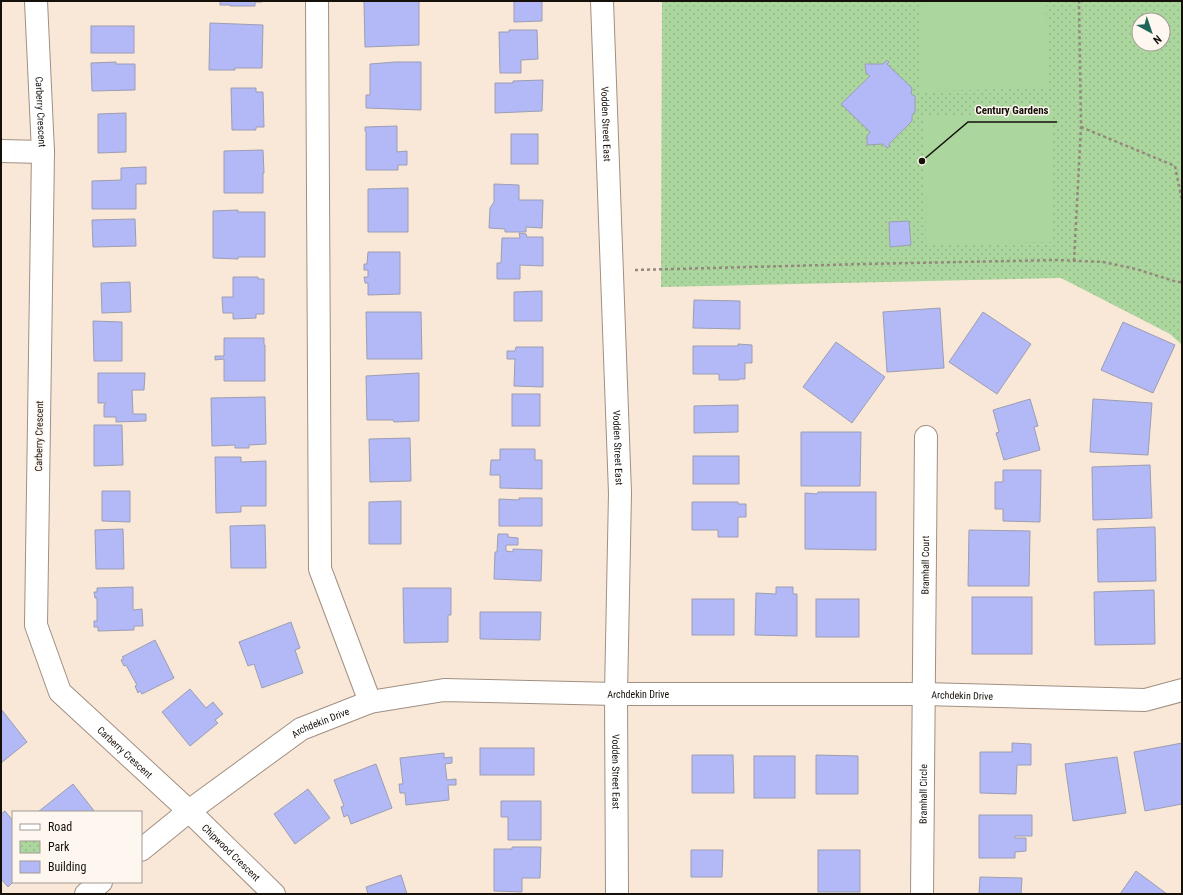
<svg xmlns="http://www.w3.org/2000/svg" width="1183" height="895" viewBox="0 0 1183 895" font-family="'Roboto Condensed',sans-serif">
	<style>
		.park { fill: url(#park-dots); fill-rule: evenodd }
		.pitch { fill: #abd69e }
		.building { fill: #b3b8f7; stroke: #9c9eb2 }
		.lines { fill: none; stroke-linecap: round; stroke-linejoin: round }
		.street-casing { stroke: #a19082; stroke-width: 24 }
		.secondary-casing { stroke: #a19082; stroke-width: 24 }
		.path { stroke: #95887d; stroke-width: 2.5; stroke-dasharray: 3 3; stroke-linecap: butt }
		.street { stroke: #fff; stroke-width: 22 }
		.secondary { stroke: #fff; stroke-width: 22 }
		.labels { text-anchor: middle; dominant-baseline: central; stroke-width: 3; stroke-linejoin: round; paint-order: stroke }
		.street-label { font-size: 10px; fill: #16100a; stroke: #fef7f0 }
		.leader { fill: none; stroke: #16100a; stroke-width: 1.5 }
		.callout-dot { fill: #16100a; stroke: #fef7f0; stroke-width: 1.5 }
		.callout-label { font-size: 11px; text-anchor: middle; font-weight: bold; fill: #16100a; stroke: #fef7f0; stroke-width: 3; stroke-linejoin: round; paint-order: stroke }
	</style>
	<defs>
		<pattern id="park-dots" width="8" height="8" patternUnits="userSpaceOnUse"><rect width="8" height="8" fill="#abd69e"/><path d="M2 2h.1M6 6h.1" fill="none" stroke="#92b787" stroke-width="1.8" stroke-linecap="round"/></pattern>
	</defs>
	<rect width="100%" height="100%" fill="#f9e7d7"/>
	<path class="park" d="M 662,1 L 1182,1 L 1182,345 L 1170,334 L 1061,278 L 661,287 ZM 1139,20 L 1163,20 L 1163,44 L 1139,44 Z"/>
	<g class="pitch">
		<polygon points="920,1 1046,1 1048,88 921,91"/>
		<polygon points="1051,113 1053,242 926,244 924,116"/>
	</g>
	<g class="building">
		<polygon points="220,1 262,1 262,2 255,2 255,6 230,6 230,5 220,5"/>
		<polygon points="364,1 419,1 419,45 365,47"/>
		<polygon points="514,1 542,1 542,21 514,22"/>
		<polygon points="210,23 263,25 262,68 235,68 235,70 209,70"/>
		<rect x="91" y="26" width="43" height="27"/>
		<polygon points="509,30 537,30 538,59 521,60 521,73 500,73 499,32 509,32"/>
		<polygon points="887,60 889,62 887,64 912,88 911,94 915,96 915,112 912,115 912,121 889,144 890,146 887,148 883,144 867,145 867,136 870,132 841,104 870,76 866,73 865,64 883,64"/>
		<polygon points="116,62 116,64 135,64 135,90 92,91 91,63"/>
		<polygon points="395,62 421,62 421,110 366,108 366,95 370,95 370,64"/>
		<polygon points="543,80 542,111 495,113 495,83 513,83 513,81"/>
		<polygon points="231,88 256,88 256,92 263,92 264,127 256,127 256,130 232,130"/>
		<polygon points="126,113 126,152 98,153 98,114"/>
		<polygon points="397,126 397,152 407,151 407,165 398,165 398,170 366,170 366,131 365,131 365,127"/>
		<rect x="511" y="134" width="27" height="30"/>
		<polygon points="263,150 264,173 263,173 263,193 224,193 224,151"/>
		<polygon points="146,167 146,184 136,184 136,209 92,209 92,181 121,180 121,168"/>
		<polygon points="494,184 519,185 519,200 543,200 542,228 526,227 526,232 505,232 505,229 489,228 490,208 494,202"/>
		<polygon points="408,188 408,232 368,232 368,189"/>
		<polygon points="238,210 238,212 265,212 265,257 238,257 238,259 213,258 213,211"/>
		<polygon points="135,219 136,246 93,247 92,220"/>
		<polygon points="909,221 911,245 890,247 889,222"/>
		<polygon points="519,233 526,234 527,237 543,237 543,266 520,265 520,279 497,279 497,263 501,263 502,238 520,238"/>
		<polygon points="368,252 400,252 400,294 368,295 368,283 365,283 364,277 368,277 368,270 364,270 364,264 367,264"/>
		<polygon points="233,277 258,277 258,279 264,279 264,314 256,314 256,318 233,319 233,313 223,313 222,297 233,297"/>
		<polygon points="130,282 131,312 102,313 101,283"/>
		<polygon points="542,291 542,321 514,321 514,292"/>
		<polygon points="694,300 740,301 740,329 693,328"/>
		<polygon points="940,308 944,368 887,372 883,312"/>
		<polygon points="366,312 421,312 422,359 367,359"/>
		<polygon points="983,312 1031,344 997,394 949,362"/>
		<polygon points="93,321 122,322 122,361 94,361"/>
		<polygon points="1123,322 1175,345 1153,393 1101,370"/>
		<polygon points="224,338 264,338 264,345 265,345 265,381 224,381 224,359 215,360 215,356 224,356"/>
		<polygon points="836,342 885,377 852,423 803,387"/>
		<polygon points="738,344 752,345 752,363 745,363 745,379 739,379 739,380 719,380 719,374 693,374 693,346 738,346"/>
		<polygon points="516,347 543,347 543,387 514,386 515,359 507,359 507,351 515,351"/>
		<polygon points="98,373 145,373 144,390 132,390 133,414 146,414 146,421 116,422 116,417 104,417 104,405 106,403 98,403"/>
		<polygon points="419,373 419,421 394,422 393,420 367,420 366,376"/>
		<rect x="512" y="394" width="28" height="32"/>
		<polygon points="265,397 266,444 249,445 249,448 235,448 235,445 212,446 211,398"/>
		<polygon points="1030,399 1038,426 1034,427 1040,450 1004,460 996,433 999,432 993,410"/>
		<polygon points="1093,399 1152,403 1148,455 1090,452"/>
		<polygon points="738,405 738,432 694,433 694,406"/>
		<polygon points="94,425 122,425 123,465 94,466"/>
		<polygon points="801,432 861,432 860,486 801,486"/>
		<polygon points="410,438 411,481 370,482 369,439"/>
		<polygon points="500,449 535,449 535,460 542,460 542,489 500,488 500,475 490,475 491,460 500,460"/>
		<rect x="693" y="456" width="46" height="28"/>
		<polygon points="215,457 241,457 241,462 266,461 266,506 241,506 241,512 216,513"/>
		<polygon points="1150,465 1152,518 1093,520 1092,467"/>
		<polygon points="1003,470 1041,470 1040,522 1003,521 1003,509 995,509 995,482 1003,482"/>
		<polygon points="102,491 130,491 130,522 102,521"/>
		<polygon points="818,492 876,492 876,550 805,549 805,493 817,494"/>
		<polygon points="519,498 542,498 542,526 499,526 499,499 519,500"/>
		<polygon points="401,501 401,544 369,544 369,502"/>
		<polygon points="692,502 738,502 738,504 746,504 746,517 738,517 738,537 718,537 718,530 692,530"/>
		<polygon points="265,525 266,568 231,568 230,526"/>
		<polygon points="1155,527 1156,581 1098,582 1097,529"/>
		<polygon points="123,529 124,569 96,569 95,530"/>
		<polygon points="969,530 1030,531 1029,586 968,586"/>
		<polygon points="498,534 508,534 508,537 518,538 518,545 506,545 506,551 513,552 513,549 542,550 541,581 494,579 495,552 497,552"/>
		<polygon points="133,587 133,610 142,609 143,626 134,626 134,630 98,631 98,627 94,627 94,621 97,621 97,598 95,598 94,592 97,592 97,588"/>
		<polygon points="776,587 793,587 793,594 797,594 797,636 755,635 756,593 776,594"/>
		<polygon points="403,588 451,588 451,615 448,615 448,642 404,643"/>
		<polygon points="1154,590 1155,644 1095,645 1094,592"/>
		<rect x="972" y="597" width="60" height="57"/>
		<rect x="692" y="599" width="42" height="36"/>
		<rect x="816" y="599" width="43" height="38"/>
		<polygon points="480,612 541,612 540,640 480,639"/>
		<polygon points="291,622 300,648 295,650 303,673 262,688 254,664 248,666 239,642"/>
		<polygon points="155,640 174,678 142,694 140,691 138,693 135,686 137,685 126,665 124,666 121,660 124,659 122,657"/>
		<polygon points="190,689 206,708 213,702 223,714 215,720 218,723 190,746 162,712"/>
		<polygon points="1,709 27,742 1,763"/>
		<polygon points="1012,743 1031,744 1031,765 1017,765 1016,794 980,793 980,752 1012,752"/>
		<polygon points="1182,743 1182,804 1145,811 1134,752"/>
		<rect x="480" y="748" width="54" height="27"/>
		<polygon points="444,753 444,758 452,757 452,763 445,764 447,780 456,779 456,785 448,785 449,800 406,805 405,793 400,793 399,784 403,784 400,758"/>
		<polygon points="692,755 733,755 734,793 692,793"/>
		<polygon points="816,755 858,756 858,794 816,794"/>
		<rect x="754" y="756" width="41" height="42"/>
		<polygon points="1117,757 1126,813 1073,821 1065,764"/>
		<polygon points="376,764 392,808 351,824 348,815 344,817 341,807 344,806 334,780"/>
		<polygon points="73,784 95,812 38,812"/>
		<polygon points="308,789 330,818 295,844 274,814"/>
		<polygon points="501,801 541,801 541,840 508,840 508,817 501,817"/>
		<polygon points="5,811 13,821 13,882 8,887 1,879 1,814"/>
		<polygon points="979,815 1032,815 1032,836 1015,836 1015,838 1026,838 1026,851 1015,852 1015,858 979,858"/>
		<polygon points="512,847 541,847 540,878 522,878 522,892 494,891 494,849 512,849"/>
		<polygon points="691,850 723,850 722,877 691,877"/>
		<rect x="818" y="850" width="42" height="42"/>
		<polygon points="1136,871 1167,894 1120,894"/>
		<polygon points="401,875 407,894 368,894 366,887"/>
		<polygon points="980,877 1022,878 1021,894 979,894"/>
	</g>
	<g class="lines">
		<g class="street-casing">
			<g id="street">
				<path id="s1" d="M 36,1 L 43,152 L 36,625 L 60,692 L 189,811 L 274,894"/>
				<polyline points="317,1 320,569 370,702"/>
				<polyline points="1,151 43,152"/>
				<path id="s2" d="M 141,850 L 189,811 L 301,729 L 370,702 L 444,690 L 616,694 L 924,694 L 1145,700 L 1182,690"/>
				<polyline points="86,894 101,882"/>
				<path id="s3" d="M 922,894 L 926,437"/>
			</g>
		</g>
		<g class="secondary-casing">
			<g id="secondary">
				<path id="s4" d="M 602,1 L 620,493 L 616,694 L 617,894"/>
			</g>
		</g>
		<g class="path">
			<polyline points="1081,127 1175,166 1182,201"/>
			<polyline points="1074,261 1081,127 1079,1"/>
			<polyline points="635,270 864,264 1055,260 1103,262 1136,269 1177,282 1182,282"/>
		</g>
		<use href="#street" class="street"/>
		<use href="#secondary" class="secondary"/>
	</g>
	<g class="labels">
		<g class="street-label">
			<text stroke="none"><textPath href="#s1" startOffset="111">Carberry Crescent</textPath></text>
			<text stroke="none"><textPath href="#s4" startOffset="123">Vodden Street East</textPath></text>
			<text transform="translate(39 436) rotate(-89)">Carberry Crescent</text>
			<text stroke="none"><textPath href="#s4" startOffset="447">Vodden Street East</textPath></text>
			<text stroke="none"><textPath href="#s3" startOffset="329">Bramhall Court</textPath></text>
			<text stroke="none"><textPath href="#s2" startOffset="544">Archdekin Drive</textPath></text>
			<text stroke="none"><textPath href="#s2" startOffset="868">Archdekin Drive</textPath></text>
			<text stroke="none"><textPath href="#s2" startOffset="221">Archdekin Drive</textPath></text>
			<text stroke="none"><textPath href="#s1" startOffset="784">Carberry Crescent</textPath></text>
			<text stroke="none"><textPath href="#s4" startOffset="771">Vodden Street East</textPath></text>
			<text stroke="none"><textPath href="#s3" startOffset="100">Bramhall Circle</textPath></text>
			<text stroke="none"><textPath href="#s1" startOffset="930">Chipwood Crescent</textPath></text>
		</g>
	</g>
	<path class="leader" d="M922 161L968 122H1057"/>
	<circle class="callout-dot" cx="922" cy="161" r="4"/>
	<g class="callout-label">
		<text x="1012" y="114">Century Gardens</text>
	</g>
	<rect width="1183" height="895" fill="none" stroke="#16100a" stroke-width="4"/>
	<rect x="12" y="811" width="130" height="72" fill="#fef7f0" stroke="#a19b94"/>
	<rect x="20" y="824" width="20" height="6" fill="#ffffff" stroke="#a19b94"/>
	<text x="48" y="831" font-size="12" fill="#16100a">Road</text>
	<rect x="20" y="841" width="20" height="12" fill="url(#park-dots)" stroke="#a19b94"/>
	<text x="48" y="851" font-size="12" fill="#16100a">Park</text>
	<rect x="20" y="861" width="20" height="12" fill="#b3b8f7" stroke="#a19b94"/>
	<text x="48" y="871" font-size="12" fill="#16100a">Building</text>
	<g transform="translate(1151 32) rotate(140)"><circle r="19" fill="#fef7f0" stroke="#a19b94"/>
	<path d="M0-3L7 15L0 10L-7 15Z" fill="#1e665b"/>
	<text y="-6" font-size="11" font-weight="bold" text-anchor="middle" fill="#16100a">N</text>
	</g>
</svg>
